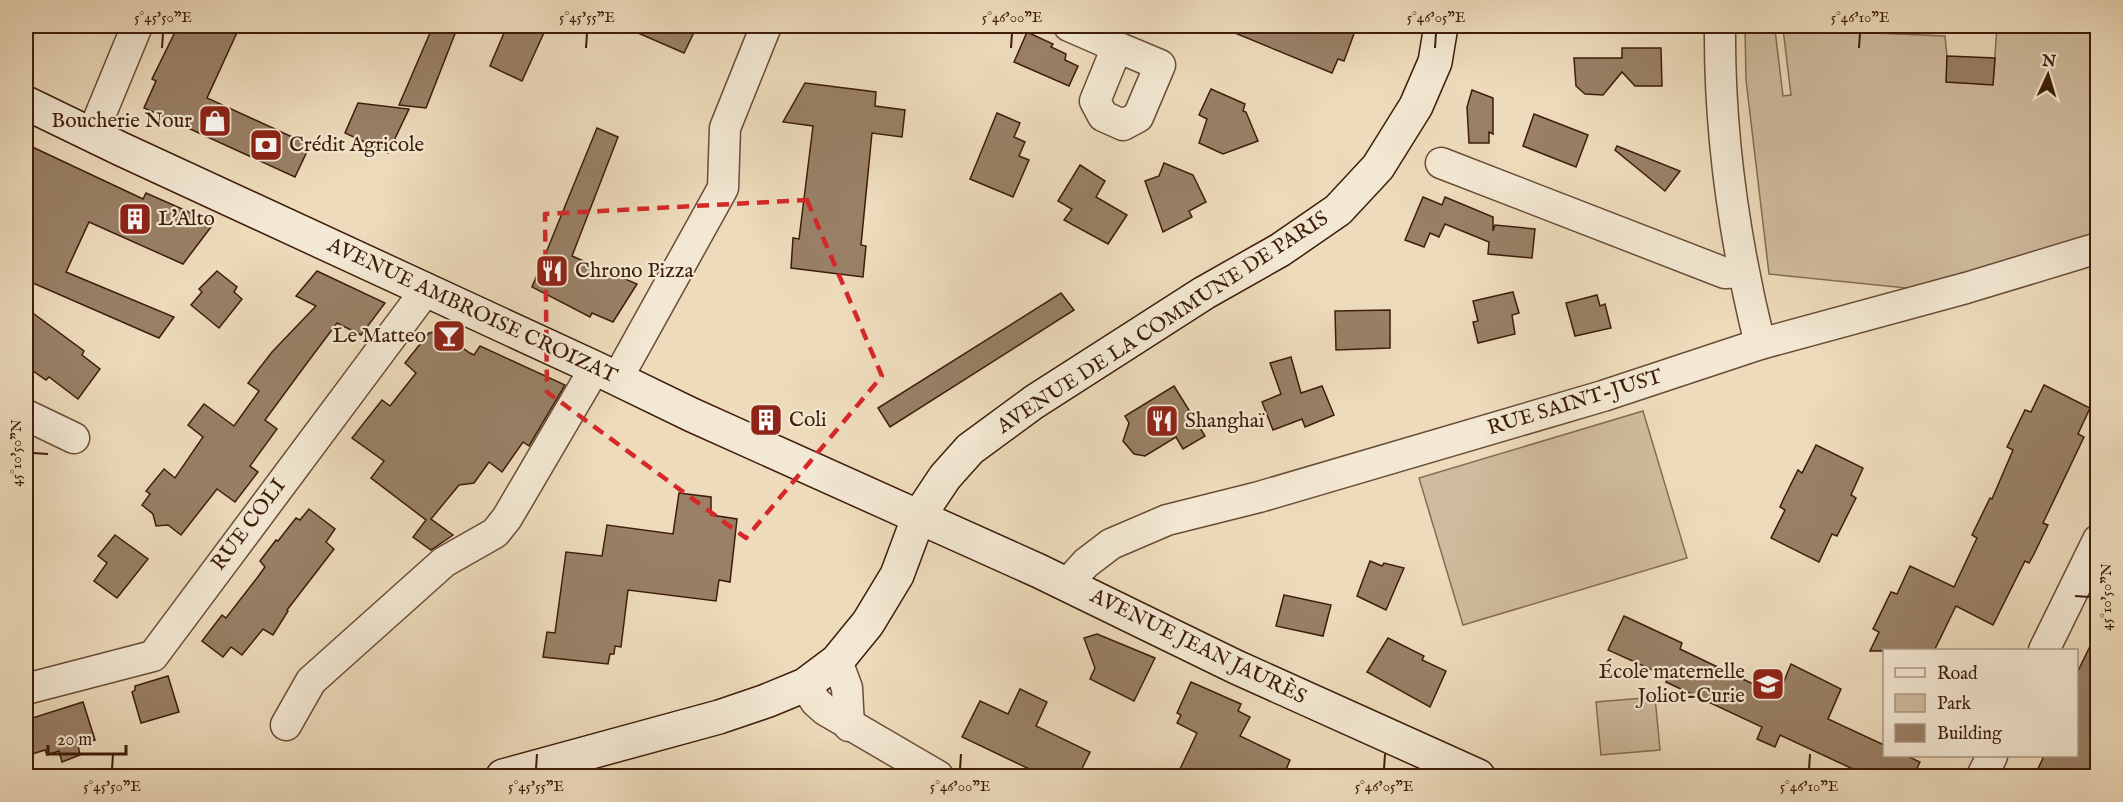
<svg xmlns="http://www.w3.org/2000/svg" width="2123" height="802" viewBox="0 0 2123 802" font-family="'IM FELL English',serif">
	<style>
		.green { fill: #cfbb9d; stroke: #866c53; stroke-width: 1.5 }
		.building { fill: #998066; stroke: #3e1d09; stroke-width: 1.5 }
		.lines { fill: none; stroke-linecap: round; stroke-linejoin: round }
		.street-casing { stroke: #6a4c36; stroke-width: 33 }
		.secondary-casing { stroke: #3e1d09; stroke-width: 36 }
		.street { stroke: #f3e8d3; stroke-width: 30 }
		.secondary { stroke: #f3e8d3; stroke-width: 33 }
		.marked { fill: none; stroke: #d62828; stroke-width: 4.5; stroke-dasharray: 12 8; stroke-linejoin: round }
		.ticks { fill: none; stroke: #3e1d09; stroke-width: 2 }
		.labels { text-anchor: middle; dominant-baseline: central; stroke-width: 4.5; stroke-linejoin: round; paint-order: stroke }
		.poi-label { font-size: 21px; fill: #3e1d09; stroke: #f3e8d3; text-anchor: start }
		.street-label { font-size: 21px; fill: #3e1d09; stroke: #f3e8d3 }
		.neatline { fill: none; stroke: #3e1d09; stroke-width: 2 }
		.ticks-label { font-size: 15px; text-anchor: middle; fill: #3e1d09 }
	</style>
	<rect width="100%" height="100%" fill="#eddbbb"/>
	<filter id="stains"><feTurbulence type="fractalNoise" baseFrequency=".00333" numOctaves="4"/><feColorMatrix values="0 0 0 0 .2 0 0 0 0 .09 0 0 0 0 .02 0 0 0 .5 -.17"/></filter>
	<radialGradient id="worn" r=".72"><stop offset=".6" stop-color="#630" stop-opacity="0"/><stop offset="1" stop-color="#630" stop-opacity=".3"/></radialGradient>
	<g class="green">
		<polygon points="1997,26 2097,26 2097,240 1926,290 1769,274 1746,80 1745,30 1775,30 1783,96 1791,95 1783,29 1945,36 1947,56 1993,84"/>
		<polygon points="1643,411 1687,558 1463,625 1419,478"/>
		<polygon points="1655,697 1660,750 1601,755 1596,702"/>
	</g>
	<g class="building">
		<polygon points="178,26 240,26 207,98 310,145 295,177 144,108 156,81 152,79"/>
		<polygon points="433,26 458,26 426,108 399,105"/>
		<polygon points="507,26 547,26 522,81 490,66"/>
		<polygon points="622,26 697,26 684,53"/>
		<polygon points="1218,26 1341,26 1355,31 1344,61 1338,59 1332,73"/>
		<polygon points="1027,32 1053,44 1051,47 1066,54 1065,60 1078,66 1069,86 1014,62"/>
		<polygon points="1622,48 1661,48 1662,86 1635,86 1622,72 1603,95 1585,94 1576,86 1574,58 1622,58"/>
		<polygon points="1947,56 1995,58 1993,85 1946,82"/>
		<polygon points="805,83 876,92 875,106 905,110 902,137 872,133 861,245 866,246 863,277 791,268 793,238 799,239 813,126 783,122"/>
		<polygon points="1211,89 1245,104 1243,111 1246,112 1258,141 1223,154 1199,143 1207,119 1199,115"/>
		<polygon points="1472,90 1493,98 1493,134 1489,132 1489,143 1469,143 1467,107"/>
		<polygon points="358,103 409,109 388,153 345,133"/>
		<polygon points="997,113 1020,123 1014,137 1025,142 1019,156 1029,160 1013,197 970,179"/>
		<polygon points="1534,114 1588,135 1576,167 1523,146"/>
		<polygon points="597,128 618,137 572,256 637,284 613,322 592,313 590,317 532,287"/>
		<polygon points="26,144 143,199 146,193 214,223 183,264 89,222 66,272 174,317 159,338 26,280"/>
		<polygon points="1617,146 1680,171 1665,191 1615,150"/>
		<polygon points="1164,163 1193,175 1206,202 1189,211 1192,217 1163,232 1145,181 1159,176"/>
		<polygon points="1080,165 1105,181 1096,197 1127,215 1108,244 1064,220 1072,209 1058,201"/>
		<polygon points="1423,197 1442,205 1445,197 1493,217 1493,231 1495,225 1535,229 1532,258 1488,254 1489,242 1445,224 1439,237 1430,233 1424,247 1405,240"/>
		<polygon points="217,271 237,287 234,292 242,299 219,328 191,305 202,292 199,289"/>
		<polygon points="317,271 385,303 361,335 337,323 304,367 265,420 277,429 250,466 258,472 235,502 217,489 181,535 168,525 156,526 153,514 142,505 150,494 146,491 164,469 175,478 203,437 188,425 204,404 234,426 259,391 248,383 272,352 316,306 296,296"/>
		<polygon points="1513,292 1519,313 1512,315 1515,334 1478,343 1473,322 1478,321 1473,301"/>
		<polygon points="1061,293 1074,310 890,427 878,408"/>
		<polygon points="1597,295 1600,306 1605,304 1611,328 1575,336 1566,303"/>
		<polygon points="26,308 84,351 82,355 100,369 78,399 49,377 46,380 26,366"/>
		<polygon points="1390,310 1390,348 1336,350 1335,311"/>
		<polygon points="438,331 470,353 474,355 480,346 565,385 529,446 523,442 502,472 489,462 474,483 459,485 431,519 453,535 431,550 413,537 426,520 371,478 384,461 352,438 382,400 390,406 416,373 405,363 429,333"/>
		<polygon points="1291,357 1301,393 1322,386 1334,415 1305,427 1302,419 1273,430 1262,402 1281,394 1270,363"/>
		<polygon points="2044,385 2090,408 2078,434 2084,437 2043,523 2048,525 2034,554 2029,563 2025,561 1993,625 1956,606 1934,651 1870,651 1879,632 1873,629 1891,592 1897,594 1910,566 1954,587 1977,538 1972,535 1990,498 1992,499 2013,450 2007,447 2025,410 2031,412"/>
		<polygon points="1174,386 1205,436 1183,449 1176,437 1145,456 1134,454 1123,441 1129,423 1125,416"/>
		<polygon points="1816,445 1863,468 1851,495 1856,498 1837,536 1832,534 1819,562 1771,538 1785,510 1780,507 1784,498 1798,470 1802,473"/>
		<polygon points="679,493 711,497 711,515 737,519 730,582 719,580 716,601 628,590 621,647 615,646 614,654 610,654 608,664 543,657 547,632 555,633 566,552 602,556 607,525 673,534"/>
		<polygon points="309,509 335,529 326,542 334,549 287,610 288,611 273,635 263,629 242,655 231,647 223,657 202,641 222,615 226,618 257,578 265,567 260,561 276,540 278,541 296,518 300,520"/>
		<polygon points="115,535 148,559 117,598 94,581 107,563 98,556"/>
		<polygon points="1370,561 1382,566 1384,563 1404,568 1386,610 1357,596"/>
		<polygon points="1284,595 1331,605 1323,636 1276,626"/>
		<polygon points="1624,616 1682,643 1680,649 1778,696 1791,664 1841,689 1828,719 1884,745 1884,756 1907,756 1920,762 1913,777 1870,777 1780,735 1775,747 1757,739 1762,727 1666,682 1668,677 1608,650"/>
		<polygon points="2097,632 2097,752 2085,777 2034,777 2044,756 2076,756 2076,675"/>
		<polygon points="1097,634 1155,658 1134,701 1090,679 1095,668 1084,638"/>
		<polygon points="1388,638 1424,656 1422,660 1446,671 1430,707 1367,672"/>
		<polygon points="168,676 179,712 141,723 132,692 135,690 135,686"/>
		<polygon points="1191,682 1241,704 1238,711 1250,717 1240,736 1290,760 1283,777 1196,777 1180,769 1197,733 1177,723 1181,715 1177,713"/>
		<polygon points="1020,689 1047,702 1036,726 1090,752 1078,777 1046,777 962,737 980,701 1008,714"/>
		<polygon points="83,702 95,740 78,745 80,755 62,762 59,751 47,755 45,750 26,756 26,720"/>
	</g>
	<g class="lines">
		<g class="street-casing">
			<g id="street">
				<polyline points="1069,26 1117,47"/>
				<path d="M 1720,26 C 1719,134 1734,239 1760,344"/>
				<polygon points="1117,47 1160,65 1138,117 1123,125 1103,116 1095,101"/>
				<polyline points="92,135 137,26"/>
				<polyline points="1441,163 1725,273 1743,272"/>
				<polyline points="617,379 723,188 725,128 766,26"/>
				<polyline points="26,415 74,438"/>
				<polyline points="1067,584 1086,563 1111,544 1167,520 1259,497 1603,396 1760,344 1966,288 2098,248"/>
				<polyline points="2044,650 2098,540"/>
				<polyline points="837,661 847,688 849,726"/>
				<polyline points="805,685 816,702 825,710 938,776"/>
				<polyline points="26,689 153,656 426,290"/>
				<polyline points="286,725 311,681 444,562 495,533 507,518 595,368"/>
				<polyline points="1982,776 1992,756"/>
			</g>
		</g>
		<g class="secondary-casing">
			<g id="secondary">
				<polyline points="26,103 121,149 595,368 692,415 1039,571 1236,667 1478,776"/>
				<polyline points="503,776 719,717 766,701 805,685 837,661 868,623 897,575 919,516 945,477 970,449 1034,402 1204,293 1280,250 1338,210 1378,167 1416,106 1435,62 1441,26"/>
			</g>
		</g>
		<use href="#street" class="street"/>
		<use href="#secondary" class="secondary"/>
	</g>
	<path class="marked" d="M 807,200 L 882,376 L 746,538 L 547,392 L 545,214 Z"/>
	<path class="ticks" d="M 162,48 L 163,33M 586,48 L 587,33M 1011,48 L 1012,33M 1435,48 L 1436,33M 1859,48 L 1860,33M 33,453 L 48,454M 2075,596 L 2090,597M 112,769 L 113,754M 536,769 L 537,754M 960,769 L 961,754M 1384,769 L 1385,754M 1809,769 L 1810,754"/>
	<defs>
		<g id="shop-square" transform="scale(1.725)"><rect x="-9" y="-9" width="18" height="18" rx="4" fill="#8f2418" stroke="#f3e8d3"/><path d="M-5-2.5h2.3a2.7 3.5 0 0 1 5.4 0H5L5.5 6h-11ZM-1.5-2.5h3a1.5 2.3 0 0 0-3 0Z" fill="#fff"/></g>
		<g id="bank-square" transform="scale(1.725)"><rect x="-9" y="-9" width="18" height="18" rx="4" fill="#8f2418" stroke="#f3e8d3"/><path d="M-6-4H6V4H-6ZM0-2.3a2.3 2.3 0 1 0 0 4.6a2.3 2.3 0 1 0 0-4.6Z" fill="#fff"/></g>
		<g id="building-square" transform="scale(1.725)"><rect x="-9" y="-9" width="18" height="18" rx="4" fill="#8f2418" stroke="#f3e8d3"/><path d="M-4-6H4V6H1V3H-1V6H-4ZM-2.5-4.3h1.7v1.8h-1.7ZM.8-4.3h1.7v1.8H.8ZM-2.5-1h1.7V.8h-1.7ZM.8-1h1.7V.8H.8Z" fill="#fff"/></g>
		<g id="restaurant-square" transform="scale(1.725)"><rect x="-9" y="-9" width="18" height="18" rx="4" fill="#8f2418" stroke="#f3e8d3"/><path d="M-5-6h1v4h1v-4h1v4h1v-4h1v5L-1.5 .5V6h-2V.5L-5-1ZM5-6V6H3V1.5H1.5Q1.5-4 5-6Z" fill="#fff"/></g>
		<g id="bar-square" transform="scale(1.725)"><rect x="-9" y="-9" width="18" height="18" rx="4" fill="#8f2418" stroke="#f3e8d3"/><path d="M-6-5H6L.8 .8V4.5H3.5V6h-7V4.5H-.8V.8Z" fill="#fff"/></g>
		<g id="school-square" transform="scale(1.725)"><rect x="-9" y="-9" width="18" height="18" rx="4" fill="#8f2418" stroke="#f3e8d3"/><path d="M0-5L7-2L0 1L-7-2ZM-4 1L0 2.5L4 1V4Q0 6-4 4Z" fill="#fff"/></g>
	</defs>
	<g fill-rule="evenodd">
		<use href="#shop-square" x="215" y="121"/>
		<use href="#bank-square" x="266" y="145"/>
		<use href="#building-square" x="135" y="219"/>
		<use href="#restaurant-square" x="552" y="271"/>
		<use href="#bar-square" x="449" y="336"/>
		<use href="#building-square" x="766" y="420"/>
		<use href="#restaurant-square" x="1162" y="421"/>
		<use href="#school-square" x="1768" y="684"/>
	</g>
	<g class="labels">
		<g class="poi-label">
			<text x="192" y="121" text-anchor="end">Boucherie Nour</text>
			<text x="289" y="145">Crédit Agricole</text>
			<text x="158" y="219">L'Alto</text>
			<text x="575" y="271">Chrono Pizza</text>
			<text x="426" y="336" text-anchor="end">Le Matteo</text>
			<text x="789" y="420">Coli</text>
			<text x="1185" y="421">Shanghaï</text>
			<text x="1745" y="672" text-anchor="end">École maternelle<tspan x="1745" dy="24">Joliot-Curie</tspan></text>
		</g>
		<g class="street-label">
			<text transform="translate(472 311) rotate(25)">AVENUE AMBROISE CROIZAT</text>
			<text transform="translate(1163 323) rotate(-33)">AVENUE DE LA COMMUNE DE PARIS</text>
			<text transform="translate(1575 403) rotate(-17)">RUE SAINT-JUST</text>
			<text transform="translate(249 525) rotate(-53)">RUE COLI</text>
			<text transform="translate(1198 647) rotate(26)">AVENUE JEAN JAURÈS</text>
		</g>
	</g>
	<rect width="2123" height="802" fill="none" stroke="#eddbbb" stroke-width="66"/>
	<rect x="1883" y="649" width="195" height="108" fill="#f3e8d3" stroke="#ab9782" stroke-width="1.5"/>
	<rect x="1895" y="668" width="30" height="9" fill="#f3e8d3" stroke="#ab9782" stroke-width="1.5"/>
	<text x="1937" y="679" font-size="18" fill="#3e1d09">Road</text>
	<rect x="1895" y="694" width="30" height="18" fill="#cfbb9d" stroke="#ab9782" stroke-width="1.5"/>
	<text x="1937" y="709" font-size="18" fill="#3e1d09">Park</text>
	<rect x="1895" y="724" width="30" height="18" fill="#998066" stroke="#ab9782" stroke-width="1.5"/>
	<text x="1937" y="739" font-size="18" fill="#3e1d09">Building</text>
	<g transform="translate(2048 75) rotate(4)" stroke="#f3e8d3" stroke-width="4.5" paint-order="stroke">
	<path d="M0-4.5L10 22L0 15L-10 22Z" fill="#3e1d09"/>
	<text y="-9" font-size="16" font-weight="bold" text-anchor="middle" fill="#3e1d09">N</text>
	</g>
	<path d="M48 745v9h78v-9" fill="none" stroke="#3e1d09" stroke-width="3"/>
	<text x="57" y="745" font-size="18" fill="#3e1d09" stroke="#f3e8d3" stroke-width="4.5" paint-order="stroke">20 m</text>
	<rect x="33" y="33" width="2057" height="736" class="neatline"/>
	<g class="ticks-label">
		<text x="163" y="22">5°45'50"E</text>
		<text x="587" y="22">5°45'55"E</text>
		<text x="1012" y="22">5°46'00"E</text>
		<text x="1436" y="22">5°46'05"E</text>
		<text x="1860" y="22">5°46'10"E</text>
		<text transform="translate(16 453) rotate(-90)" y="5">45°10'50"N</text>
		<text transform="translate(2106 597) rotate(-90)" y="5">45°10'50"N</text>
		<text x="112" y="791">5°45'50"E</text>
		<text x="536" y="791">5°45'55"E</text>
		<text x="960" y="791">5°46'00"E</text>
		<text x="1384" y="791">5°46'05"E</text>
		<text x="1809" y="791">5°46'10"E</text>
	</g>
	<rect width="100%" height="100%" filter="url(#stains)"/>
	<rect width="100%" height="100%" fill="url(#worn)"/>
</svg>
